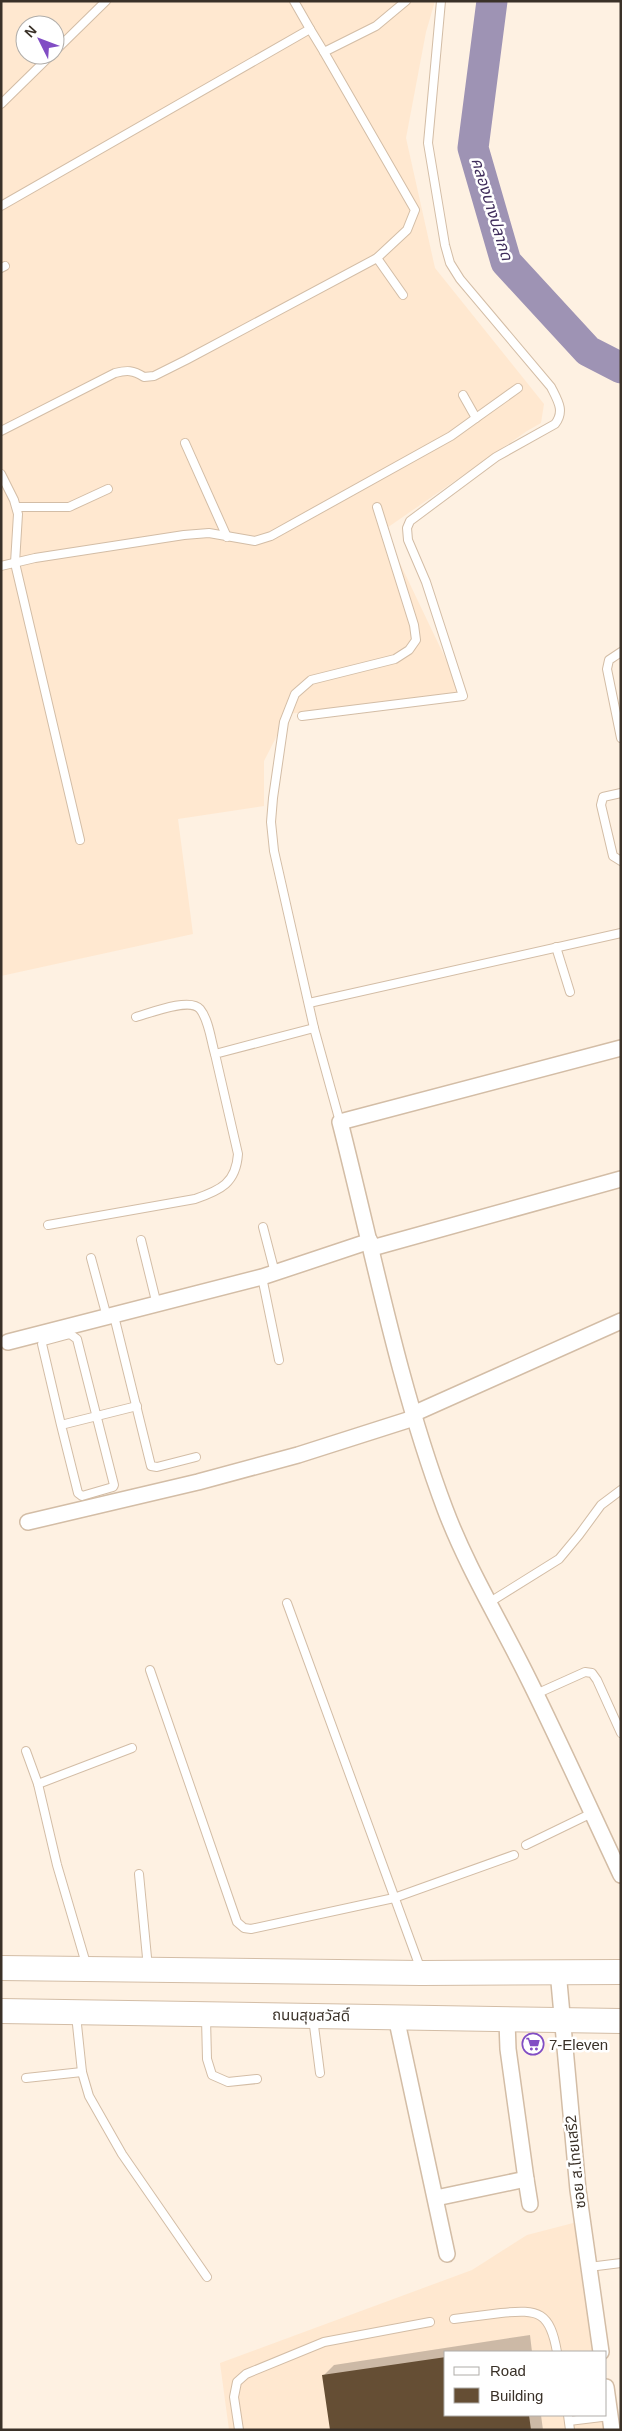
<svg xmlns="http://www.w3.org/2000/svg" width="622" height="2431" viewBox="0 0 622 2431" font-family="Arial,'Noto Sans Thai',sans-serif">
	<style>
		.built { fill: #ffe8d0; fill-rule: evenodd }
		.shadow { fill: #0003 }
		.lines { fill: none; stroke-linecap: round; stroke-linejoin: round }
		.river { stroke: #9e93b4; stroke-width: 31 }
		.building { fill: #654e34 }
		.lane-casing { stroke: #d3bda6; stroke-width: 10 }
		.street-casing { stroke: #d3bda6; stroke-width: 18 }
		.primary-casing { stroke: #d3bda6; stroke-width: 26 }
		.lane { stroke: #fff; stroke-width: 8 }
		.street { stroke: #fff; stroke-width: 15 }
		.primary { stroke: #fff; stroke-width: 24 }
		.labels { text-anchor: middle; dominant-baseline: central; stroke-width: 5; stroke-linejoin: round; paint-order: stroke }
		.street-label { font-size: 15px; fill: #3a3128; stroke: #fff }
		.poi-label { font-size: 15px; fill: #3a3128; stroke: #fff; text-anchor: start }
		.water-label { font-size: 16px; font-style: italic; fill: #402e5c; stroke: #fff }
	</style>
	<rect width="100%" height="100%" fill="#fef1e2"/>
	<g class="built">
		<path d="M 1,1 L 435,1 L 426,32 L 406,138 L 435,268 L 544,404 L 541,423 L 527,431 L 384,530 L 462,693 L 288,714 L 264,761 L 264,806 L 178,819 L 193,934 L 1,976 ZM 25,25 L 55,25 L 55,55 L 25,55 Z"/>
		<polygon points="577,2222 596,2352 446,2352 446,2415 605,2415 607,2430 229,2430 220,2363 472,2270 527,2235"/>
	</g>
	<polygon class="shadow" points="530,2335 532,2352 446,2352 446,2415 541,2415 543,2430 331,2430 323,2376 334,2365"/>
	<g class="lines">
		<polyline class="river" points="492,1 473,148 506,262 588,351 621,368"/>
	</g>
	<polygon class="building" points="446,2357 446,2415 529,2415 531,2430 330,2430 322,2375"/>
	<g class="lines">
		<g class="lane-casing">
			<g id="lane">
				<polyline points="294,1 310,29"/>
				<polyline points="55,51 106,1"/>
				<polyline points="1,104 51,55"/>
				<polyline points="1,206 310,29 324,52 376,26 406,1"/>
				<polyline points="377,258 403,295"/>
				<polyline points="1,268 5,266"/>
				<polyline points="476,418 518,388"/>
				<path d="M 1,431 L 115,373 C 127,370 133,370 144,377 L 154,376 L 186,360 L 377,258 L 407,230 L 415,210 L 324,52"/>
				<polyline points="185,443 227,537"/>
				<polyline points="1,474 14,500 18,514 15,563 80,840"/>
				<polyline points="17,507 69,507 108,489"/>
				<polyline points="1,566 35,558 184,535 209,533 255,541 271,536 451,436 476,418 463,395"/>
				<polyline points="621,652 609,660 607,669 621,738"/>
				<path d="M 302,716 L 463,696 L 426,582 L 408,540 L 407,528 L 410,521 L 496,457 L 555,424 C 565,411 558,401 551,387 L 460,279 L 450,263 L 445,245 L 428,143 L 441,1"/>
				<polyline points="621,793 603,797 601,805 613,856 621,861"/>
				<polyline points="556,947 570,992"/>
				<polyline points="309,1003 621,933"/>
				<path d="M 136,1017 C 150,1013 190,997 200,1009 C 209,1020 211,1041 215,1054"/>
				<polyline points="340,1122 314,1028 274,851 271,822 273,798 284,722 295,694 311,680 395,659 409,650 416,640 414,625 377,507"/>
				<path d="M 48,1225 L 195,1199 C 221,1190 236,1183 238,1154 L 215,1054 L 314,1028"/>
				<polyline points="263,1227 275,1273"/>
				<polyline points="141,1240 157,1305"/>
				<polyline points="91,1258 107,1317"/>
				<polyline points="262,1277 279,1360"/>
				<polyline points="114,1316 151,1466 157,1467 196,1457"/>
				<polyline points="61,1425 42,1344 44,1341 70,1334 77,1339 114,1485 113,1487 82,1496 78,1493 61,1425 137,1406"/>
				<polyline points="490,1602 559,1559 579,1535 601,1505 621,1490"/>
				<polyline points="287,1603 421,1970"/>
				<polyline points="150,1670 237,1922 244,1928 251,1929 394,1898 514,1855"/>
				<polyline points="536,1694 585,1672 592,1673 597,1680 621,1733"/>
				<polyline points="26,1751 38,1784"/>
				<polyline points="526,1845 592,1813"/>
				<polyline points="139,1874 148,1968"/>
				<polyline points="87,1967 57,1865 38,1784 132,1748"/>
				<polyline points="76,2015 82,2072 89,2096 122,2154 207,2277"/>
				<polyline points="206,2018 207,2059 212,2075 228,2082 257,2079"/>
				<polyline points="313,2018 320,2073"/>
				<polyline points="26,2078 82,2072"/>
				<polyline points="589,2267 621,2263"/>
				<path d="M 454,2319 C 470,2317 486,2315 501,2313 C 539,2309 550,2312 557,2352"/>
				<polyline points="568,2415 570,2430"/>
				<polyline points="569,2421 610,2416"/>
				<polyline points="239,2430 234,2397 237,2382 246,2374 324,2342 430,2322"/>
			</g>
		</g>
		<g class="street-casing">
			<g id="street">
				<path d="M 621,1048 L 340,1122 C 373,1251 398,1384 445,1509 C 468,1570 503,1626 531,1684 C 562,1747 591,1811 621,1875"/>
				<polyline points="372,1248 621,1179"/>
				<polyline points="8,1342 262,1277 370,1241"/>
				<polyline points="413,1414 621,1321"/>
				<polyline points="28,1522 198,1482 298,1455 414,1418"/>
				<polyline points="558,1971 578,2190 601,2352"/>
				<polyline points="396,2017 447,2254"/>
				<polyline points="526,2179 530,2204"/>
				<polyline points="436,2198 526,2179 508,2049 507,2021"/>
				<polyline points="606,2387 612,2430"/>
			</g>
		</g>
		<g class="primary-casing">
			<g id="primary">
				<polyline points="1,1968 421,1973 621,1972"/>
				<polyline points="1,2011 621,2021"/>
			</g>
		</g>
		<use href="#lane" class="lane"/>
		<use href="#street" class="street"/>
		<use href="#primary" class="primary"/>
	</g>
	<defs>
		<g id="supermarket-ring" transform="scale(1.125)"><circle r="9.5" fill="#fff" stroke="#814dc4" stroke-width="1.5"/><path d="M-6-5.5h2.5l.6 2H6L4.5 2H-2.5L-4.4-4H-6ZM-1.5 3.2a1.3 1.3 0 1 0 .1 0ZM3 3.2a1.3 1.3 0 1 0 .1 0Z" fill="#814dc4"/></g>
	</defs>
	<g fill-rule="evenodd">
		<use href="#supermarket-ring" x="533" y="2044"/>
	</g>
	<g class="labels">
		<g class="street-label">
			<text transform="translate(311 2015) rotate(1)">ถนนสุขสวัสดิ์</text>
			<text transform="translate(575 2162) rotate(-96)">ซอย ส.ไทยเสรี2</text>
		</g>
		<g class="poi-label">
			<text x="549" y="2044">7-Eleven</text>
		</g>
		<g class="water-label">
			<text transform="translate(492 209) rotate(73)">คลองบางปลากด</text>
		</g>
	</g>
	<rect width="622" height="2431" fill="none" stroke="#3a3128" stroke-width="5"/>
	<rect x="444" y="2351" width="162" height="65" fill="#ffffff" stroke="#b0ada9"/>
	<rect x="454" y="2367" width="25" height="8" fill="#ffffff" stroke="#b0ada9"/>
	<text x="490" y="2376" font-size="15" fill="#3a3128">Road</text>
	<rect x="454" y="2388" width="25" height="15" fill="#654e34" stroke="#b0ada9"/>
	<text x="490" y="2401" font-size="15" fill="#3a3128">Building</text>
	<g transform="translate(40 40) rotate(312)"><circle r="24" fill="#ffffff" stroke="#b0ada9"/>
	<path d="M0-4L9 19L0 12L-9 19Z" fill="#814dc4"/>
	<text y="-8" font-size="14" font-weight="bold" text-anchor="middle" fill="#3a3128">N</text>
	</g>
</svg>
